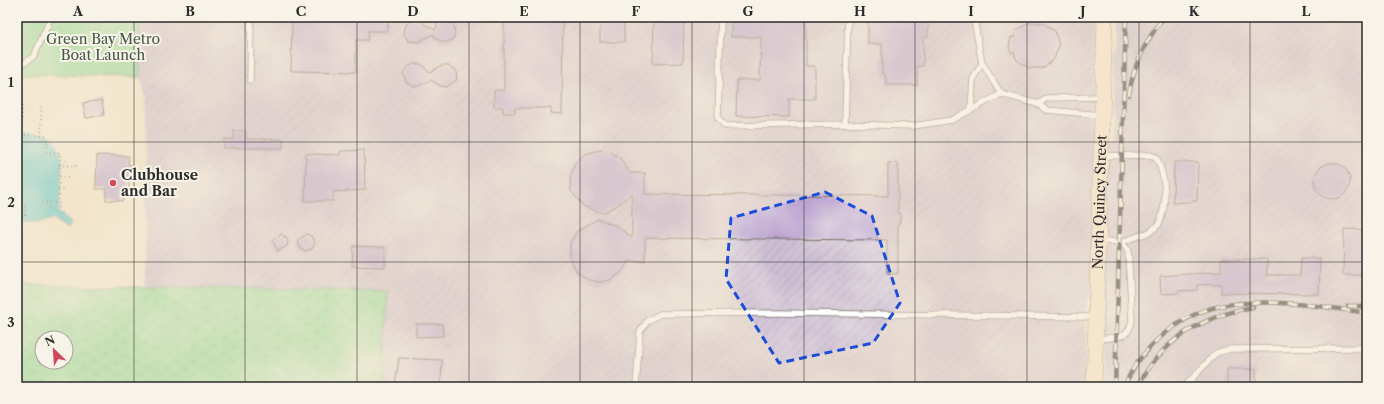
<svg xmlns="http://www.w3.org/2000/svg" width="1384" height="404" viewBox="0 0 1384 404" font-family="'Libre Caslon Text',serif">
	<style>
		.industrial { fill: url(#industrial-furrows) }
		.green { fill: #8edc99; stroke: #5c8462 }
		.wetland { fill: url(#wetland-marsh); stroke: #5c8462; fill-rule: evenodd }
		.water { fill: #59c7cc; stroke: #42797c }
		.pier { fill: #f2e5cc }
		.building { fill: #baa2d2 }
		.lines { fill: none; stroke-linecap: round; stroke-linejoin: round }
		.lane-casing { stroke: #716c63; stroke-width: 7 }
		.secondary-casing { stroke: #716c63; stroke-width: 16 }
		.path { stroke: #716c63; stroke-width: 2; stroke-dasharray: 1 3; stroke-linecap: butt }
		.lane { stroke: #fff; stroke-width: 5.5 }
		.secondary { stroke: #fbe5cf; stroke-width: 15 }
		.rail-casing { stroke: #2b2b2b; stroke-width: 4.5 }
		.rail { stroke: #f7f3e8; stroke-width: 3; stroke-dasharray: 9; stroke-linecap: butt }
		.marked { fill: none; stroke: #1d4ed8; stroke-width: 3; stroke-dasharray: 8 5; stroke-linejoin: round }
		.grid { fill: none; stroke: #2b2b2b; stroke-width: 1; stroke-opacity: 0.55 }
		.poi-dot { fill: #d1495b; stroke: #f7f3e8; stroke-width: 1.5 }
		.labels { text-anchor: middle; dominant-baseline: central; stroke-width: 4; stroke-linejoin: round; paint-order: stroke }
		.park-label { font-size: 14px; fill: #445746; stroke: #f7f3e8 }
		.poi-label { font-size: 14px; font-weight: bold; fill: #2b2b2b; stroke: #f7f3e8; text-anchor: start }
		.street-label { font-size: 14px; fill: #2b2b2b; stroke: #f7f3e8 }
		.neatline { fill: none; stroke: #2b2b2b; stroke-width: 1.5 }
		.grid-label { font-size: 13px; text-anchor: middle; font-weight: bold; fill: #2b2b2b }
	</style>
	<defs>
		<pattern id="industrial-furrows" width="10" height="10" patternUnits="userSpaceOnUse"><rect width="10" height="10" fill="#ccbed3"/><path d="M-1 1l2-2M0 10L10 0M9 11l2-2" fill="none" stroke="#afa3b5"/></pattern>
		<pattern id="wetland-marsh" width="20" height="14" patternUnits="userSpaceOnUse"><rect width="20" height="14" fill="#8edc99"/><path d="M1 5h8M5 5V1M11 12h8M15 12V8" fill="none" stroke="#7bbd84"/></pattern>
	</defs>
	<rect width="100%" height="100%" fill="#f7f3e8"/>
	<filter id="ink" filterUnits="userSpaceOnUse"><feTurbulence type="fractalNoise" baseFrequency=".025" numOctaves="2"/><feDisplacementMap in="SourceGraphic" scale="8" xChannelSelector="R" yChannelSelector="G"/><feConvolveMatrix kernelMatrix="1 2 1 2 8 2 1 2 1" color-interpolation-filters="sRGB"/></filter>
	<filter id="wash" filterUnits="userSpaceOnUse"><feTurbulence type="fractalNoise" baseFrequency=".012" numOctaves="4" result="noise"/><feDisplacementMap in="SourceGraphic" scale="16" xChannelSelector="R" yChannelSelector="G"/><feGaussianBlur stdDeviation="0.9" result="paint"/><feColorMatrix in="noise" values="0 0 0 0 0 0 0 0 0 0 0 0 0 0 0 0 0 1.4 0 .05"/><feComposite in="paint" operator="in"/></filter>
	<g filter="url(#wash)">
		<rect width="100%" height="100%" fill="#f2e5cc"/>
		<polygon class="industrial" points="139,17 1094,17 1092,139 1112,140 1115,17 1367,17 1367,387 1105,387 1107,299 1087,299 1085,387 384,387 388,291 145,287 146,96 140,77"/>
		<polygon class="green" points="17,17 139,17 140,77 17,74"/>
		<path class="wetland" d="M 17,285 L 388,291 L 384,387 L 17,387 ZM 42,338 L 66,338 L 66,362 L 42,362 Z"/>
		<polygon class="water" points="17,128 48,129 67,159 63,217 71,224 67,230 52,219 38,223 17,222"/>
		<polygon class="pier" points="17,126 47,127 57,134 61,142 68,162 64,215 59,212 63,161 58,145 53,138 47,134 17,131"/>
		<g id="blocks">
			<g class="building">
				<polygon points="292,17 388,17 388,31 368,31 368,40 356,40 356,72 291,71"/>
				<polygon points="504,17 563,17 562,114 551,113 551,108 515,108 515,113 503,113 503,107 494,107 494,90 504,90"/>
				<rect x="600" y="17" width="24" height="25"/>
				<polygon points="654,17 684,17 683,63 653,64"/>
				<polygon points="738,17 806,17 806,66 815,66 815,99 789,99 789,117 736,116 737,80 760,80 761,37 731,37 731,18"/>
				<polygon points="868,17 928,17 928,37 923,37 923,66 917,66 917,85 887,85 885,74 882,74 882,44 868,44"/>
				<polygon points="413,20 420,20 424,24 435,30 439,20 447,20 454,26 455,35 452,40 446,42 442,42 434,37 434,34 418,42 408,41 404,34 405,27 408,22"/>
				<polygon points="1028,23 1043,23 1055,31 1059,46 1054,59 1043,68 1028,68 1016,59 1014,52 1011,53 1009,47 1011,37 1014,38 1016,31"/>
				<polygon points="415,64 421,64 430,72 442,65 448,65 456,71 457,80 446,87 441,86 431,80 419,86 412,86 406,82 403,73 409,66"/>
				<polygon points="102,100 104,115 86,118 83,103"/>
				<polygon points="234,131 246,131 246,139 283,139 283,148 224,148 224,139 234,139"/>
				<polygon points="364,150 365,190 333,192 333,201 305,201 306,154 340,155 340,151"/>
				<polygon points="600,150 610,152 619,157 630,173 645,173 645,194 888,196 888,163 898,163 898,213 900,213 900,223 898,223 898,274 887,274 887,240 645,238 645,261 629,261 622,272 610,280 600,282 589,280 577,272 570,259 570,243 577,231 598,219 617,226 632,238 632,193 618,205 602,213 583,206 571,191 570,177 575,163 585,154"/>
				<polygon points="97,155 129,156 128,165 132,165 132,178 129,178 129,189 123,189 123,201 106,200 106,189 96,189"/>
				<polygon points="1174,162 1198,162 1197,201 1173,203"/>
				<circle cx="1332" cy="181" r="18"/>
				<polygon points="1344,229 1367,230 1367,275 1343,275"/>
				<polygon points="282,234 284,237 286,236 288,241 287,246 278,251 272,240"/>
				<polygon points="307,234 312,237 315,243 312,249 305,251 301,249 297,240"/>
				<polygon points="353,246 385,247 385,267 352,266"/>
				<polygon points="1301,258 1320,258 1319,294 1221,293 1221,284 1197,285 1197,290 1178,291 1178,293 1161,294 1160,276 1221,272 1221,259 1267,259 1267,275 1300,275"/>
				<polygon points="416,324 442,324 443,336 416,337"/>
				<polygon points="399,358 442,360 441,386 395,385"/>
				<rect x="1227" y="369" width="29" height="18"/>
			</g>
		</g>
	</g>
	<g filter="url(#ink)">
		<use href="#blocks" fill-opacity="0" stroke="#716c63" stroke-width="1"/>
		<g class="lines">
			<g class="lane-casing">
				<g id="lane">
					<polyline points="721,17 718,118 725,126 845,124 848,17"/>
					<polyline points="970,17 974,20 982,63 1001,94 1038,104"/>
					<polyline points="17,65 26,62 34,56 51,17"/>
					<polyline points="250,80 251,17"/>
					<polyline points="971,110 973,79 982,63"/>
					<polyline points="1101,115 1046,110 1038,104 1047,98 1102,97"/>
					<polyline points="845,124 913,126 952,120 1001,94"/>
					<path d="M 1102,156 L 1150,155 L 1156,157 C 1166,177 1168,203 1159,224 L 1150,232 L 1122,242"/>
					<path d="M 1096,339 C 1113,337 1129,341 1132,320 L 1128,251 L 1122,242 L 1098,241"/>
					<polyline points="636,387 640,332 647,321 660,314 780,313 1095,317"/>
					<polyline points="1184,387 1216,353 1230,349 1367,348"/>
				</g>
			</g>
			<g class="secondary-casing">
				<g id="secondary">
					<path id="s1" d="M 1094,387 L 1105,17"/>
				</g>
			</g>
			<g class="path">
				<polyline points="17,134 47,136 47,150"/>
				<polyline points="22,135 22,106"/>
				<polyline points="41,136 41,106"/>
				<polyline points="46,152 60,153 58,208"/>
				<polyline points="59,165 78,166"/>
				<polyline points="59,177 68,178"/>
				<polyline points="58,190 66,190"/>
				<polyline points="42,202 63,218"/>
				<polyline points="46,202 58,203"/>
				<polyline points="17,215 25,215 25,206"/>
			</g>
			<use href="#lane" class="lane"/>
			<use href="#secondary" class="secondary"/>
			<g class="rail-casing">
				<g id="rail">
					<path d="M 1129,95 C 1133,66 1146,40 1164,17"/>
					<polyline points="1348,306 1367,306"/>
					<polyline points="1115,387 1126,17"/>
					<path d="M 1124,387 C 1133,365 1146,349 1164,334 C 1177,324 1190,315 1206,310 C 1249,295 1322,306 1367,313"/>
					<path d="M 1138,387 C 1160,340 1204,316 1253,307"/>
				</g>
			</g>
			<use href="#rail" class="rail"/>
		</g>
	</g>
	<path d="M0 0H1384V404H0ZM 825,192 L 872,216 L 900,303 L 873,343 L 779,363 L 726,279 L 731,218 Z" fill="#f2e5cc" fill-opacity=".55" fill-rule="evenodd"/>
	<path class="marked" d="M 825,192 L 872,216 L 900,303 L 873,343 L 779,363 L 726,279 L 731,218 Z"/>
	<path class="grid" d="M 134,17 L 134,387M 245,17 L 245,387M 357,17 L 357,387M 469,17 L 469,387M 580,17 L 580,387M 692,17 L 692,387M 804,17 L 804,387M 915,17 L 915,387M 1027,17 L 1027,387M 1139,17 L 1139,387M 1250,17 L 1250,387M 17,142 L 1367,142M 17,262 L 1367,262"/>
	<circle class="poi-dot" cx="113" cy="183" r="4"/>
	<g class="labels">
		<g class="park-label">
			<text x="103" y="39">Green Bay Metro<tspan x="103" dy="16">Boat Launch</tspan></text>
		</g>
		<g class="poi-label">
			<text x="121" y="175">Clubhouse<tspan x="121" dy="16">and Bar</tspan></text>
		</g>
		<g class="street-label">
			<text stroke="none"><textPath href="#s1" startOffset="185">North Quincy Street</textPath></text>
		</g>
	</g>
	<rect width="1384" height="404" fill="none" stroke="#f7f3e8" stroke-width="44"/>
	<g transform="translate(54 350) rotate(335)"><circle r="19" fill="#f7f3e8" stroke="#a5a39c"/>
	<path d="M0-3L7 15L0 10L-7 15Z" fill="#d1495b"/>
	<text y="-6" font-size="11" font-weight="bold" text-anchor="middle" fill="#2b2b2b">N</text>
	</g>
	<rect x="22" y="22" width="1340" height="360" class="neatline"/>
	<g class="grid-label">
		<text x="78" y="16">A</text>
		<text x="190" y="16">B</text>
		<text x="301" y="16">C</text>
		<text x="413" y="16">D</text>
		<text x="524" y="16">E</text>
		<text x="636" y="16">F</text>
		<text x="748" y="16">G</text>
		<text x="860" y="16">H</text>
		<text x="971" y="16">I</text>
		<text x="1083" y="16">J</text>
		<text x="1194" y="16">K</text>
		<text x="1306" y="16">L</text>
		<text x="11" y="87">1</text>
		<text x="11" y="207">2</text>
		<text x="11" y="327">3</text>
	</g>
</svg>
